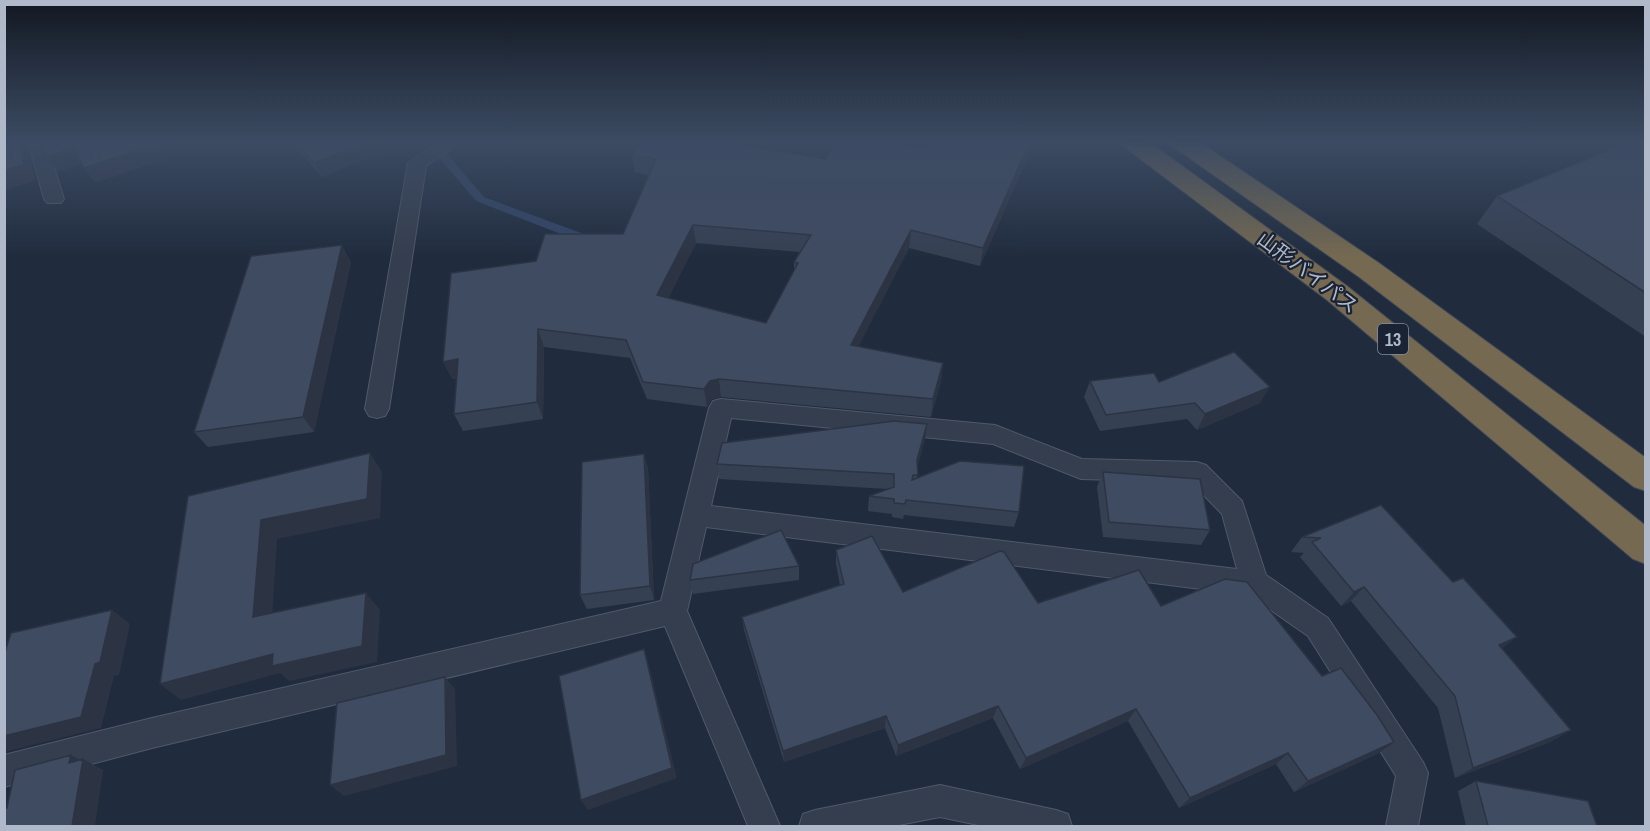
<svg xmlns="http://www.w3.org/2000/svg" width="1650" height="831" viewBox="0 0 1650 831" font-family="'Archivo Narrow','Noto Sans JP',sans-serif">
	<style>
		.lines { fill: none; stroke-linecap: round; stroke-linejoin: round }
		.stream { fill: #314465; fill-rule: evenodd }
		.lane-casing { stroke: #505969; stroke-width: 2 }
		.highway-casing { stroke: #3d4656; stroke-width: 2 }
		.lane { fill: #353e4e; fill-rule: evenodd }
		.highway { fill: #756951; fill-rule: evenodd }
		.wall { fill: #364053; fill-rule: evenodd }
		.shaded-wall { fill: #2c3444 }
		.building { fill: #3f4b61; stroke: #2c3444; stroke-width: 1.5; fill-rule: evenodd }
		.labels { text-anchor: middle; dominant-baseline: central; stroke-width: 4.5; stroke-linejoin: round; paint-order: stroke }
		.shield { fill: #1a2333; stroke: #838c9d; stroke-width: 1.5 }
		.shield-label { font-size: 18px; font-weight: bold; fill: #b0b9ca }
		.street-label { font-size: 20px; fill: #b0b9ca; stroke: #1a2333 }
	</style>
	<rect width="100%" height="100%" fill="#202c3e"/>
	<g class="lines">
		<polygon class="stream" points="425,141 436,141 484,197 592,237 594,240 592,243 584,243 476,201"/>
		<g class="lane-casing">
			<g id="lane">
				<polygon points="28,141 46,141 64,199 61,203 47,203 44,199"/>
				<polygon points="441,141 463,141 426,166 389,409 385,416 377,418 369,416 365,409 408,163"/>
				<path d="M 721,399 L 995,425 L 1082,459 L 1197,462 L 1206,465 L 1242,501 L 1266,575 L 1328,618 L 1423,762 L 1428,773 L 1418,826 L 1386,826 L 1396,776 L 1308,636 L 1249,595 L 706,527 L 687,611 L 780,826 L 748,826 L 665,626 L 152,748 L 4,787 L 4,755 L 152,718 L 661,601 L 709,408 L 713,401 ZM 731,418 L 993,444 L 1081,479 L 1191,482 L 1222,514 L 1237,569 L 711,506 Z"/>
				<polygon points="940,785 1056,810 1068,814 1072,826 983,826 940,817 894,826 799,826 803,814 815,810"/>
			</g>
		</g>
		<g class="highway-casing">
			<g id="highway">
				<polygon points="1120,141 1148,141 1347,286 1646,526 1646,564 1633,559 1327,300 1123,146"/>
				<polygon points="1169,141 1198,141 1379,263 1646,458 1646,491 1634,487 1359,277 1172,146"/>
			</g>
		</g>
		<use href="#lane" class="lane"/>
		<use href="#highway" class="highway"/>
	</g>
	<g class="wall">
		<polygon points="291,141 393,141 395,147 322,177"/>
		<path d="M 641,141 L 735,141 L 734,144 L 825,159 L 925,149 L 1027,159 L 980,266 L 909,248 L 858,346 L 943,363 L 941,381 L 931,417 L 721,397 L 712,399 L 707,407 L 647,399 L 630,358 L 544,347 L 543,419 L 463,431 L 454,414 L 457,378 L 452,379 L 536,261 L 623,234 L 649,175 L 635,172 L 632,155 ZM 696,243 L 800,252 L 794,262 L 794,271 L 766,323 L 668,298 Z"/>
		<polygon points="1646,141 1646,337 1477,224 1497,196"/>
		<polygon points="351,262 314,432 208,447 194,432"/>
		<polygon points="1090,381 1159,382 1260,403 1197,430 1187,419 1100,431 1084,397"/>
		<polygon points="925,439 917,467 917,478 1019,512 1014,527 904,515 903,519 892,517 892,514 868,511 869,496 888,489 719,479 717,464"/>
		<polygon points="644,454 648,469 654,600 587,609 580,595"/>
		<polygon points="1103,472 1210,530 1201,545 1103,537 1097,487"/>
		<polygon points="1381,505 1502,648 1571,730 1550,742 1455,778 1438,708 1351,601 1341,606 1300,557 1304,553 1291,552 1302,537"/>
		<polygon points="836,550 903,592 1038,603 1161,606 1379,753 1294,792 1276,764 1179,808 1128,721 1020,769 993,718 896,756 885,728 784,762 744,630 742,617 840,585 836,564"/>
		<polygon points="799,566 799,580 693,594 690,580"/>
		<polygon points="1476,781 1597,826 1466,826 1458,791"/>
	</g>
	<g class="shaded-wall">
		<polygon points="18,141 26,141 36,180 4,191 4,171"/>
		<polygon points="158,141 162,141 169,158 95,183 84,168"/>
		<polygon points="367,141 393,141 395,147 322,177 314,163"/>
		<polygon points="723,141 735,141 724,160"/>
		<polygon points="1030,141 1027,159 980,266 983,248"/>
		<polygon points="75,147 87,162 58,172 46,157"/>
		<polygon points="693,225 696,243 661,313 657,295"/>
		<polygon points="911,230 909,248 850,363 851,345"/>
		<polygon points="342,245 351,262 314,432 303,417"/>
		<polygon points="538,329 544,347 543,419 537,402"/>
		<polygon points="458,359 466,377 452,379 443,362"/>
		<polygon points="943,363 941,381 931,417 933,399"/>
		<polygon points="719,379 721,397 712,399 707,407 704,389 710,381"/>
		<polygon points="1270,387 1260,403 1197,430 1205,414"/>
		<polygon points="927,424 925,439 915,475 917,460"/>
		<polygon points="370,453 382,472 380,518 277,539 271,634 253,617 261,520"/>
		<polygon points="644,454 648,469 654,600 650,586"/>
		<polygon points="1364,587 1351,601 1341,606 1354,592"/>
		<polygon points="366,593 380,610 377,662 289,681 280,673 181,700 160,684"/>
		<polygon points="112,610 130,624 119,675 114,676 101,728 4,752 4,736 95,664"/>
		<polygon points="1517,637 1500,650 1499,645"/>
		<polygon points="644,649 648,662 677,778 588,810 581,800"/>
		<polygon points="445,677 455,689 457,766 344,796 330,785"/>
		<polygon points="998,706 993,718 896,756 898,745"/>
		<polygon points="1136,709 1128,721 1020,769 1026,758"/>
		<polygon points="886,716 885,728 784,762 783,751"/>
		<polygon points="1571,730 1550,742 1455,778 1473,768"/>
		<polygon points="1394,742 1379,753 1294,792 1308,781"/>
		<polygon points="1288,753 1276,764 1179,808 1190,798"/>
		<polygon points="71,755 82,761 83,759 103,770 95,826 72,826 69,763"/>
	</g>
	<g class="building">
		<polygon points="4,141 18,141 24,165 4,171"/>
		<polygon points="41,141 158,141 159,143 84,168 75,147 46,157"/>
		<polygon points="296,141 367,141 314,163"/>
		<path d="M 641,141 L 723,141 L 723,142 L 825,159 L 837,141 L 891,141 L 925,149 L 930,141 L 1030,141 L 983,248 L 911,230 L 851,345 L 943,363 L 933,399 L 719,379 L 710,381 L 704,389 L 643,382 L 626,340 L 538,329 L 537,402 L 454,414 L 458,359 L 443,362 L 451,273 L 536,261 L 545,234 L 623,234 L 656,159 L 632,155 ZM 693,225 L 811,235 L 794,262 L 798,263 L 766,323 L 657,295 Z"/>
		<polygon points="1631,141 1646,141 1646,293 1497,196"/>
		<polygon points="342,245 303,417 194,432 251,256"/>
		<polygon points="1234,352 1270,387 1205,414 1195,403 1106,415 1090,381 1154,373 1159,382"/>
		<polygon points="894,421 927,424 917,460 918,475 913,475 912,480 960,461 1024,466 1019,512 906,500 905,504 894,503 894,499 869,496 894,487 894,474 717,464 722,443"/>
		<polygon points="370,453 367,499 261,520 253,617 366,593 362,646 272,666 273,654 160,684 188,496"/>
		<polygon points="644,454 650,586 580,595 582,462"/>
		<polygon points="1103,472 1200,479 1210,530 1109,522"/>
		<polygon points="1381,505 1453,582 1463,578 1517,637 1499,645 1571,730 1473,768 1455,696 1364,587 1354,592 1312,542 1321,538 1302,537"/>
		<polygon points="781,530 799,566 690,580 693,564"/>
		<polygon points="872,536 903,592 1000,551 1004,552 1038,603 1139,570 1161,606 1225,579 1247,582 1322,676 1341,668 1377,715 1394,742 1308,781 1288,753 1190,798 1136,709 1026,758 998,706 898,745 886,716 783,751 742,617 844,584 836,550"/>
		<polygon points="112,610 100,662 95,664 81,717 4,736 4,655 11,633"/>
		<polygon points="644,649 672,768 581,800 559,676"/>
		<polygon points="445,677 446,755 330,785 337,703"/>
		<polygon points="71,755 69,763 83,759 72,826 4,826 4,808 7,808 15,770"/>
		<polygon points="1476,781 1588,801 1597,826 1488,826"/>
	</g>
	<linearGradient id="sky" x2="0" y2="1"><stop stop-color="#121822"/><stop offset="0.55" stop-color="#3c4b63"/><stop offset="1" stop-color="#3c4b63" stop-opacity="0"/></linearGradient>
	<rect width="1650" height="258" fill="url(#sky)"/>
	<g class="labels">
		<rect class="shield" x="1378" y="324" width="30" height="30" rx="4.5"/>
		<g class="shield-label">
			<text x="1393" y="339">13</text>
		</g>
		<g class="street-label">
			<text transform="translate(1308 272) rotate(37)">山形バイパス</text>
		</g>
	</g>
	<rect width="1650" height="831" fill="none" stroke="#b0b9ca" stroke-width="12"/>
</svg>
